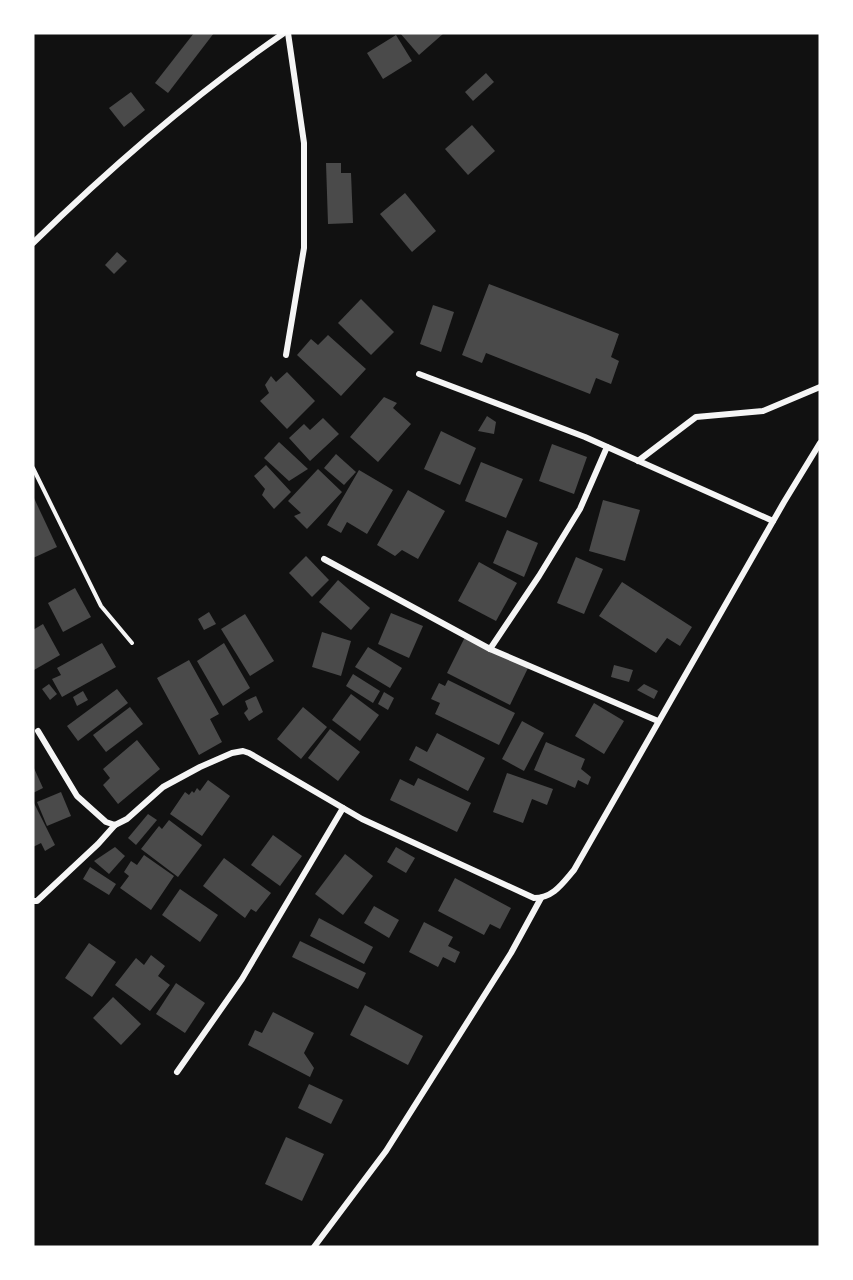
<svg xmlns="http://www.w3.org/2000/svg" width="853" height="1280" viewBox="0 0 853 1280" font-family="Rubik,sans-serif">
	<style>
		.building { fill: #4a4a4a }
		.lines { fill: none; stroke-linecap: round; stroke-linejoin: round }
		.path { stroke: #f5f5f5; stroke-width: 4 }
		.minor { stroke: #f5f5f5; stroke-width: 6 }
	</style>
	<rect width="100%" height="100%" fill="#111"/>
	<g class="building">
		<polygon points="194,33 214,33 168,93 155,83"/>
		<polygon points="400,33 444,33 419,55"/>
		<polygon points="396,35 412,61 383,79 367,53"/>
		<polygon points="486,73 494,82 473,101 465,92"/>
		<polygon points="131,92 145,110 124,127 109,108"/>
		<polygon points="472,125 495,151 468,175 445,149"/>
		<polygon points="326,163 341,163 341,173 351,173 353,223 328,224"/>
		<polygon points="405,193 436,231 412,252 380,214"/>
		<polygon points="117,252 127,261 114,274 105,265"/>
		<polygon points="489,284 619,334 611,357 619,361 611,384 596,378 590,394 486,353 482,363 462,355"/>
		<polygon points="361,299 394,332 371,355 338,323"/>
		<polygon points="433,305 454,312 441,352 420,344"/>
		<polygon points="328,335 366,369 341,396 297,355 311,339 318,345"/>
		<polygon points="287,372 315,401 287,429 260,401 269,393 265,385 271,376 276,382"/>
		<polygon points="384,397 397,403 393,408 411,424 378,462 350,437"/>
		<polygon points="487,416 496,422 494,434 478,431"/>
		<polygon points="323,418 339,434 310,461 289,438 304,424 310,430"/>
		<polygon points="441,431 476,448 460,485 424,469"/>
		<polygon points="279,442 308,469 289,481 264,458"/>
		<polygon points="552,444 587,457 574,494 539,481"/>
		<polygon points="336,454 356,472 344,485 324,468"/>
		<polygon points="481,462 523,479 506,518 465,501"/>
		<polygon points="266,465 291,492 274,509 262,495 265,489 254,476"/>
		<polygon points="318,469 342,492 307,529 294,516 301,513 288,501"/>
		<polygon points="359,470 393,490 367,534 347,522 341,533 327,525"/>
		<polygon points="408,490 445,511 418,559 402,550 395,556 377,545"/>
		<polygon points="33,496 57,547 33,558"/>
		<polygon points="603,500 640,510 625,561 589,551"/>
		<polygon points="507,530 538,543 524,577 493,563"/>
		<polygon points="306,556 329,580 312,597 289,573"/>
		<polygon points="576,557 603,569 584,614 557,603"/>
		<polygon points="479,562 517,583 496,621 458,601"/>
		<polygon points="338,580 370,608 351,630 319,602"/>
		<polygon points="622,582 692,627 680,646 667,638 656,653 599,616"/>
		<polygon points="75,588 91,617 63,632 48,603"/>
		<polygon points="209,612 216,624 204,630 198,619"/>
		<polygon points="391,613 423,626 409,658 378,644"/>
		<polygon points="245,614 274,661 250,676 221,629"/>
		<polygon points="43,624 60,655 34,670 33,630"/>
		<polygon points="322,632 351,641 341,676 312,667"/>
		<polygon points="465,637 528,668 510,705 447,673"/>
		<polygon points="102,643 116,667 62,697 52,679 61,675 57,668"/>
		<polygon points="224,643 250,688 223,706 197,661"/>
		<polygon points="368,647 402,668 390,688 355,667"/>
		<polygon points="189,660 219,714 210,719 222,742 199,755 157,678"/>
		<polygon points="614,665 633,670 629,682 611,677"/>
		<polygon points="353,674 380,691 373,703 346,686"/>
		<polygon points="448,680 515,713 499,745 435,714 440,703 431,699 439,683 445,686"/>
		<polygon points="49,684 57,694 50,700 42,689"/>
		<polygon points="644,684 658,691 654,699 637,690"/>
		<polygon points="117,689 128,703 78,741 67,726"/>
		<polygon points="83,691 88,700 77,706 73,697"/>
		<polygon points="384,692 394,698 388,710 378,704"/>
		<polygon points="351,694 379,715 360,741 332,720"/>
		<polygon points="256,696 263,712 249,721 244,713 248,709 245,701"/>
		<polygon points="594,703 624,721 604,754 575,736"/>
		<polygon points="130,707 143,724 106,752 93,735"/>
		<polygon points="303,707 327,727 301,759 277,739"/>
		<polygon points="522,721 544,733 524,771 502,759"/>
		<polygon points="330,729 360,752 338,781 308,758"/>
		<polygon points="437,733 485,758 468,791 409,760 416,746 427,752"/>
		<polygon points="137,740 160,769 118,804 103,785 110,778 103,769"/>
		<polygon points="546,742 585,759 581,769 591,777 588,785 578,780 575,788 534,770"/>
		<polygon points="33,766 43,788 33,793"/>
		<polygon points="507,773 553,789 547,805 532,799 523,823 493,812"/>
		<polygon points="418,778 471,803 457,832 390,800 400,779 414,786"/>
		<polygon points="208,780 230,796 202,836 170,814 185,792 189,795 192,791 194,793 197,788 200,791"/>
		<polygon points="61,792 71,816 47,826 37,802"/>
		<polygon points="33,801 55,845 45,851 41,843 33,847"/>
		<polygon points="148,814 157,820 136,845 128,838"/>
		<polygon points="169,820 202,845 178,877 141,849 159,826 162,829"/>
		<polygon points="273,835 302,856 280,886 251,865"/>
		<polygon points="115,847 125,856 109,874 94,861"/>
		<polygon points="396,847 415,858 406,873 387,862"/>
		<polygon points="345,854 373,876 343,915 315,894"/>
		<polygon points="144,855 174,876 151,910 120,888 129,876 124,872 131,861 137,865"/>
		<polygon points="224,858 271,893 256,912 251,909 245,918 203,886"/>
		<polygon points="90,867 116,884 109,895 83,879"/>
		<polygon points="455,878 511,908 500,929 490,924 484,935 438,911"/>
		<polygon points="180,889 218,915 200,942 162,915"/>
		<polygon points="374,906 399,920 389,938 364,923"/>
		<polygon points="319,918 373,947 364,964 310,936"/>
		<polygon points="424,922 453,937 448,946 460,952 455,963 443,957 438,967 409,952"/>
		<polygon points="300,941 366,973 358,989 292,957"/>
		<polygon points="89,943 116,962 92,997 65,978"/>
		<polygon points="151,955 165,966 158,976 170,985 150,1011 115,985 136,958 144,965"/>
		<polygon points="176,983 205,1003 185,1033 156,1014"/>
		<polygon points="113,997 141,1024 121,1045 93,1018"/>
		<polygon points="365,1005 423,1036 408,1065 350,1035"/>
		<polygon points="273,1012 314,1033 304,1053 314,1068 310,1077 248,1045 255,1030 262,1033"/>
		<polygon points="309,1084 343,1100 331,1124 298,1108"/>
		<polygon points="286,1137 324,1154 302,1201 265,1184"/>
	</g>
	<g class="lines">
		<polyline class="path" points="33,468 101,606 132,643"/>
		<g class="minor">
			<path d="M 33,243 C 111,167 195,94 284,33"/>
			<polyline points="286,355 304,248 304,143 288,33"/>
			<polyline points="419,374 585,437 773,521"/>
			<polyline points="638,461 696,417 763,411 820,387"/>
			<polyline points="324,559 490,649 658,721"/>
			<polyline points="490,649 539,576 580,509 607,447"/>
			<path d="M 38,731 L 77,796 L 106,822 L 115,825 L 127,819 L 163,787 L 200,767 L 232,753 L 243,751 L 249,753 L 362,819 L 534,898 C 553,898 562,884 574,870 L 784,502 L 820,443"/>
			<polyline points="33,901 37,901 98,844 115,825"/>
			<polyline points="177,1072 242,979 343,808"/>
			<polyline points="314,1247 386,1151 511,953 541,898"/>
		</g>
	</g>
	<rect width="853" height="1280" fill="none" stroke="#ffffff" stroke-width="69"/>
</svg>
